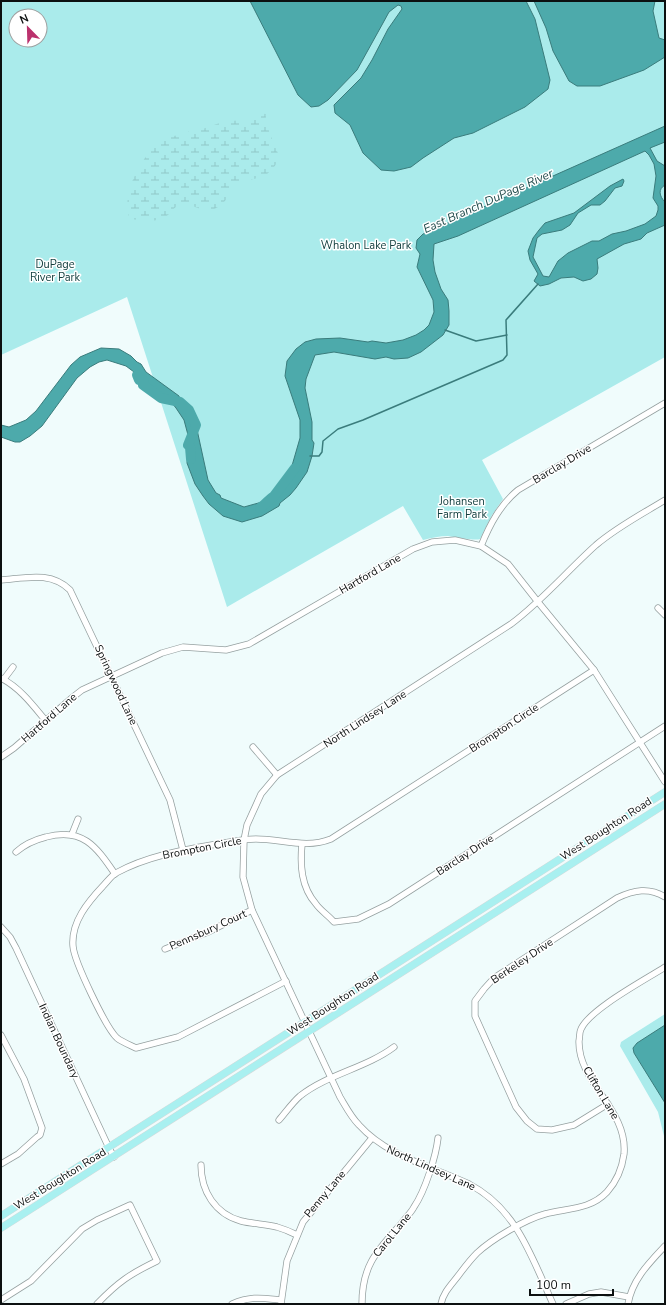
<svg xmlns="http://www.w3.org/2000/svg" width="666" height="1305" viewBox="0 0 666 1305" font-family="'Nunito Sans',sans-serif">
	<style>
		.green { fill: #aaebeb; fill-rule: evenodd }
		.wetland { fill: url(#wetland-marsh) }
		.water { fill: #4daaab; stroke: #3a7c7c }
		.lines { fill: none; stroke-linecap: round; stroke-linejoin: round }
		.stream { stroke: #3a7c7c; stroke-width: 1.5 }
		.river { stroke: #4daaab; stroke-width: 10 }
		.minor-casing { stroke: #95a0a0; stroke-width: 7 }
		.major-casing { stroke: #d8d9d9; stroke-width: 8 }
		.minor { stroke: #fff; stroke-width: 5.5 }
		.major { stroke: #a9f0f0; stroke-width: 7 }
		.labels { text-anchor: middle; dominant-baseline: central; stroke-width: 3; stroke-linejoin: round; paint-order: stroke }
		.park-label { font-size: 11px; fill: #144040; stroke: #fff }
		.street-label { font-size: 11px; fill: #0c1010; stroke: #fff }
		.water-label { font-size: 12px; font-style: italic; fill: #204b4b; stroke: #fff }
	</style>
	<defs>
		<pattern id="wetland-marsh" width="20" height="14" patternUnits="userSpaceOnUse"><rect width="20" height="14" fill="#aaebeb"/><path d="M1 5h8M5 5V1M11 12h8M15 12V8" fill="none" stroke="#91c8c8"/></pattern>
	</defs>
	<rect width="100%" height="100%" fill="#f0fcfc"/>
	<g class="green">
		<path d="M 1,1 L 665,1 L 665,357 L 482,460 L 503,499 L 492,515 L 480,539 C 475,541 455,537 448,536 C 440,536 431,538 423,540 L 403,506 L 227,607 L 127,297 L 1,355 ZM 16,16 L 40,16 L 40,40 L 16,40 Z"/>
		<polygon points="665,1014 665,1154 664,1136 658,1112 620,1046 621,1042"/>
	</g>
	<path class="wetland" d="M 255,113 L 266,114 C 264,123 276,148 280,158 C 275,166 270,174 261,177 C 253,180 245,179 238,185 C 229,193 225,206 212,210 C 201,213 191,202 182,204 C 176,205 173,210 168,215 C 157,224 143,220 129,219 C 128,209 126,200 129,191 C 133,175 149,147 164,139 C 172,135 181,136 190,131 L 194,132 L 228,120 C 235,122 252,120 255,113 Z"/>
	<g class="water">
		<polygon points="250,1 526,1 535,19 550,80 548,89 525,107 473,133 454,138 423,158 411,167 394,171 381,170 363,153 350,125 335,113 334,105 361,78 372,60 388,29 402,9 401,6 398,5 389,12 383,23 357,70 328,100 319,106 311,107 298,95"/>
		<polygon points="534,1 655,1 653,11 659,38 665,40 665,57 644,70 600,86 577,86 569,81 553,51 546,28"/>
		<path d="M 665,126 L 665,142 L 650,148 L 657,161 L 665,166 L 665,185 C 658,189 659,196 665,202 L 665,225 L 647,233 L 641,239 L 624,244 L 597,259 L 598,268 L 597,274 L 591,279 L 583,281 L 574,277 L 561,278 L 549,284 L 540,286 L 534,281 L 538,274 L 530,260 L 528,251 L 533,238 L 539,230 L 545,223 L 574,213 L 610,186 L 623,179 L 624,181 L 622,186 L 615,188 L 605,201 L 600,205 L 591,205 L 578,213 L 570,225 L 562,230 L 542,234 L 537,238 L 533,257 L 543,276 L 549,277 L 558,261 L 568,253 L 592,241 L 599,241 L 612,234 L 626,231 L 645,224 L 656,216 L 658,210 L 658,206 L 653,198 L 656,176 L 654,164 L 649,155 L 645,151 L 458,236 L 434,244 L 433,260 L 435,272 L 441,289 L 448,300 L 449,311 L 449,325 L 443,335 L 421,352 L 408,358 L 394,359 L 386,357 L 375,359 L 334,352 L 315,355 L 306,379 L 305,388 L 312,422 L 312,440 L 314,443 L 312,456 L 307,472 L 296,488 L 290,495 L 280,503 L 279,506 L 262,516 L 242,522 L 223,516 L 209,504 L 203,496 L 195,484 L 187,463 L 188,449 L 190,447 L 188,445 L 188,435 L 184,420 L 176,408 L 172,403 L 161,398 L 143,385 L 144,381 L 139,380 L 134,372 L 126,366 L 107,360 L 99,362 L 90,367 L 77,378 L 42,426 L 30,436 L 20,442 L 15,442 L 1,437 L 1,425 L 9,427 L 26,420 L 36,411 L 71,365 L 80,357 L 101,348 L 119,349 L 131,356 L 137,362 L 141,364 L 146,372 L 179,396 L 180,402 L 189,410 L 196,425 L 208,480 L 216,493 L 220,495 L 221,498 L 244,507 L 262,502 L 266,503 L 269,499 L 274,496 L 289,476 L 300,438 L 300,420 L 285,376 L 287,361 L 296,349 L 305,342 L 316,339 L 340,338 L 368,342 L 372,341 L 386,343 L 403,340 L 416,335 L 424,330 L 429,325 L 434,312 L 433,300 L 417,267 L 420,254 L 416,248 L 417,240 L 423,234 Z"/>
		<polygon points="665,1025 665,1103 634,1053 633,1048 637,1043"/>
	</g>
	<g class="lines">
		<g class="stream">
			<polyline points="445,330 476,341 507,335"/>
			<polyline points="310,456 319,456 322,452 323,441 338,429 363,420 503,360 507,355 506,320 538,284"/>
		</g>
		<g class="river">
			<polyline points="137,375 139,380 144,381 143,385 161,398 180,402 189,410 196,425 188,445 190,447 191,459"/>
			<path d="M 260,508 C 266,504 269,499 274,496 L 295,468"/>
		</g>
		<g class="minor-casing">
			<g id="minor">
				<path d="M 481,546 C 490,524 500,505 518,490 L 665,403"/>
				<path d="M 1,580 C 26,578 51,571 70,590 L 170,800 L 183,850"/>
				<polyline points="658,608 665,615"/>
				<path d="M 1,678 C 20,688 32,704 46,721"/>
				<polyline points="4,679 13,667"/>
				<polyline points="253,747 277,775"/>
				<polyline points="1,757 14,748 73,697 82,690 162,653 183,647 226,650 249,644 413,549 432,542 455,540 481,546 508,564 538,602 594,670 665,782"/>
				<polyline points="72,834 78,819"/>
				<path d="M 302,844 C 300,865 301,887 316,904 C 321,911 328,915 334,922 L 358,919 L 389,904 L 665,726"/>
				<path d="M 16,852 C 25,844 34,840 46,837 C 82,827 96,846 115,874"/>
				<polyline points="1,927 10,937 16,948 109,1148 114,1157"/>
				<polyline points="165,949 208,932 252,910"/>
				<path d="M 286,981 L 178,1037 L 136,1048 C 130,1045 122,1042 117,1038 C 106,1028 74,961 73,946 C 71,922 88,902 103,886 C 107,882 111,876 116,873 C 147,856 183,850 217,844 C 230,842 243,839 256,839 C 282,839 306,849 331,839 L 594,670"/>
				<polyline points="1,1035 24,1079 42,1128 40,1135 37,1137 18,1154 1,1164"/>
				<path d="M 608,1104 L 574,1125 L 552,1130 L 537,1129 L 527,1121 L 516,1107 L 475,1016 L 475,1001 L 484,989 L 494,978 L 617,898 C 634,890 649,887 665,897"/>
				<path d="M 279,1120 C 286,1112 292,1103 300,1096 C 328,1074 366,1068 394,1047"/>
				<path d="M 201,1165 C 201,1191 215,1214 241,1221 C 253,1224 265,1224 277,1227 C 284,1229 291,1232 297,1235"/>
				<path d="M 1,1300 L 31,1281 L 82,1229 L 97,1220 L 130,1205 L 157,1261 C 130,1274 118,1282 97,1304"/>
				<path d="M 232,1304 C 251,1296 261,1298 281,1300"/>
				<polyline points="281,1304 287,1261 303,1222 372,1138"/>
				<path d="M 362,1304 C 362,1265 377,1251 401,1224 C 405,1218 411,1213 414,1207 C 425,1191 436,1156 438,1138"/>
				<path d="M 441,1304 C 443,1293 451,1285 458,1276 C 464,1268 470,1260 477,1253 C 492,1239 526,1219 545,1214 C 567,1208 590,1210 607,1192 C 617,1181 622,1169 624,1154 C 628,1109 578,1083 579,1041 C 580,1037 579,1033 581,1029 C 590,1009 645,980 665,967"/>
				<path d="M 553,1304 C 532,1258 517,1209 469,1184 C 431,1166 388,1157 359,1125 C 351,1117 346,1107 340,1097 L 252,910 L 243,877 L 244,840 L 247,825 L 261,794 L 277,775 L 511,624 C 542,601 567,571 596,545 C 617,527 642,514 665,500"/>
				<polyline points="566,1304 589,1294 601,1292 629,1297"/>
				<path d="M 628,1304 C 632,1280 649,1263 665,1246"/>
			</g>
		</g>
		<g class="major-casing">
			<g id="major">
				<polyline points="1,1216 665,792"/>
				<polyline points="1,1228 665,804"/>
			</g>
		</g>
		<use href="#minor" class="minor"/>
		<use href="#major" class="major"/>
	</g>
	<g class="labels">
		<g class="park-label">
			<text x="366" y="245">Whalon Lake Park</text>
			<text x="55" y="264">DuPage<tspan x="55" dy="13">River Park</tspan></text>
			<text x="462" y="501">Johansen<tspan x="462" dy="13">Farm Park</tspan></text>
		</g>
		<g class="street-label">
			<text transform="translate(562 464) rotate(-31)">Barclay Drive</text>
			<text transform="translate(370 574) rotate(-30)">Hartford Lane</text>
			<text transform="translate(116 685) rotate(65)">Springwood Lane</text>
			<text transform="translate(49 718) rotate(-41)">Hartford Lane</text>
			<text transform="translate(365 719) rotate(-33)">North Lindsey Lane</text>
			<text transform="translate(504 728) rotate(-33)">Brompton Circle</text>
			<text transform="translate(606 829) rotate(-33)">West Boughton Road</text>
			<text transform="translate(202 848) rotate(-11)">Brompton Circle</text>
			<text transform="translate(465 855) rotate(-33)">Barclay Drive</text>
			<text transform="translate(208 930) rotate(-24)">Pennsbury Court</text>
			<text transform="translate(522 961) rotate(-34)">Berkeley Drive</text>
			<text transform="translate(333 1004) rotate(-33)">West Boughton Road</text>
			<text transform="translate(59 1041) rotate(65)">Indian Boundary</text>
			<text transform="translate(601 1093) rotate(59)">Clifton Lane</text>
			<text transform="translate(431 1168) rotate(24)">North Lindsey Lane</text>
			<text transform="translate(60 1179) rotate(-32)">West Boughton Road</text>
			<text transform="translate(325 1194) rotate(-50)">Penny Lane</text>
			<text transform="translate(392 1235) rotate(-51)">Carol Lane</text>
		</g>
		<g class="water-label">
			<text transform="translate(488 201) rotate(-24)">East Branch DuPage River</text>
		</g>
	</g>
	<rect width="666" height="1305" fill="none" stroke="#0c1010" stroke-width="4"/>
	<g transform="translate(28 28) rotate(337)"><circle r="19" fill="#ffffff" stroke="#9e9f9f"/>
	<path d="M0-3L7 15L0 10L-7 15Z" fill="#bb316d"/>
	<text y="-6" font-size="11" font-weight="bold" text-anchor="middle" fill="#0c1010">N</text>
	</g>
	<path d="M530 1289v6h83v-6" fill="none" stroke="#0c1010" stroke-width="2"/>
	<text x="536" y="1289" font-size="12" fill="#0c1010" stroke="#ffffff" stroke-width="3" paint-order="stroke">100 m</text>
</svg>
